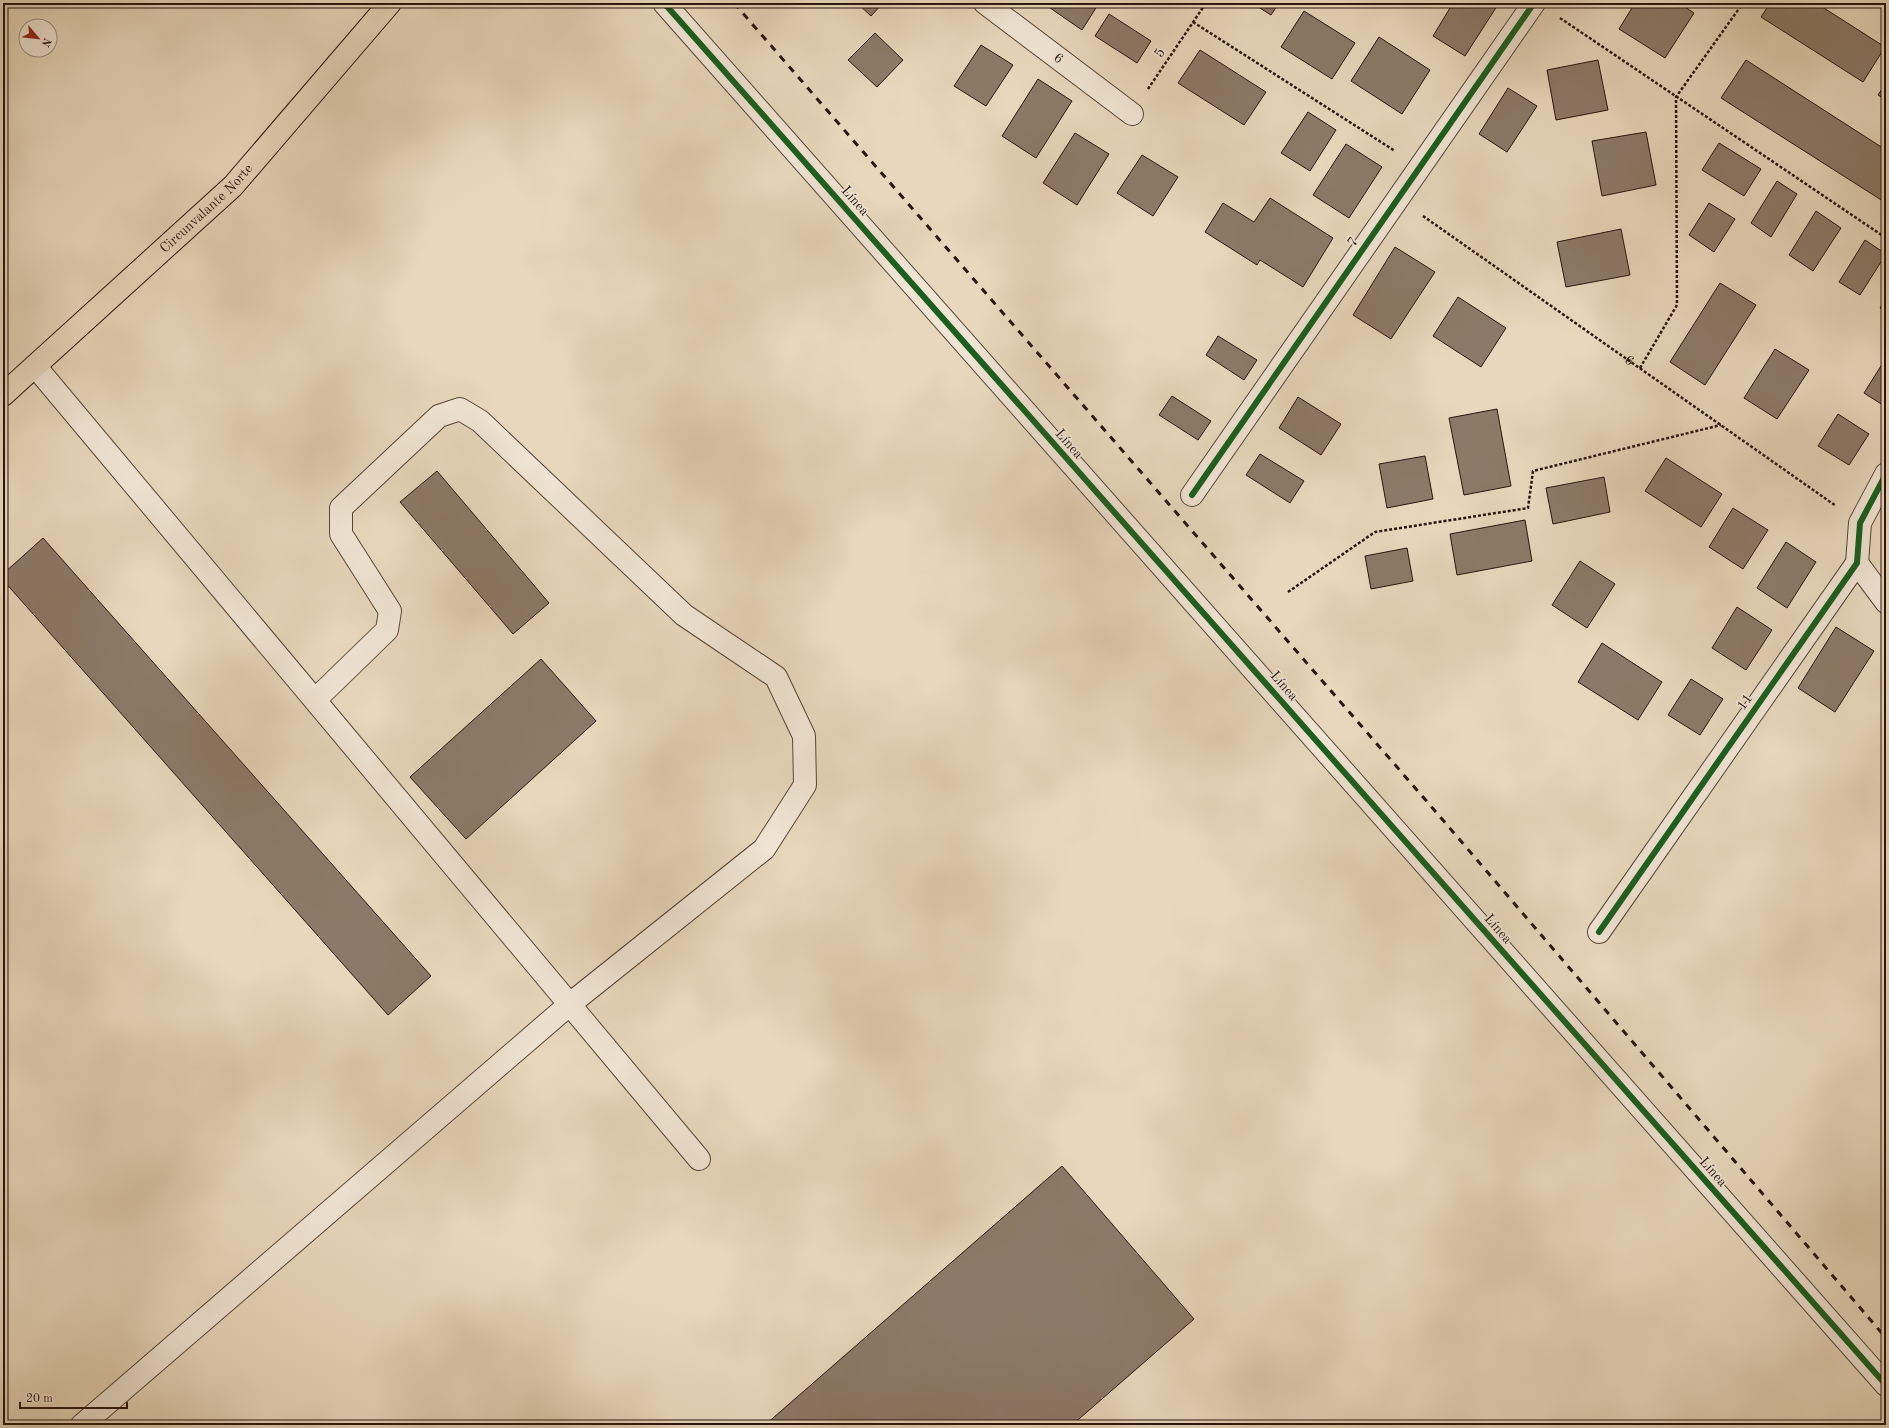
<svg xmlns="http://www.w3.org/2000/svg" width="1889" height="1428" viewBox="0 0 1889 1428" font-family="'Old Standard TT',serif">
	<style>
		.building { fill: #8c7a68; stroke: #28150d }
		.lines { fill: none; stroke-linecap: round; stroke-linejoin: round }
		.minor-casing { stroke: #584639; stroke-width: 24 }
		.major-casing { stroke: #28150d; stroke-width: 24 }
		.path { stroke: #28150d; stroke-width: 2.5; stroke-dasharray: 3 2; stroke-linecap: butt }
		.minor { stroke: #f0e5d3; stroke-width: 22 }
		.major { stroke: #e8d7bc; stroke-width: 22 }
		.rail { stroke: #28150d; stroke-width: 3; stroke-dasharray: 7 7; stroke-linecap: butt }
		.cycleway-casing { stroke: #f0e5d3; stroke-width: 8 }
		.cycleway { stroke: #1b5e20; stroke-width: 6 }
		.labels { text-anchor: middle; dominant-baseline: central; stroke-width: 3.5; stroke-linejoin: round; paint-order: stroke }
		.street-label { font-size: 14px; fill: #28150d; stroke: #f0e5d3 }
	</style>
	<rect width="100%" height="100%" fill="#e8d7bc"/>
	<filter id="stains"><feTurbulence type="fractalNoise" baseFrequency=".005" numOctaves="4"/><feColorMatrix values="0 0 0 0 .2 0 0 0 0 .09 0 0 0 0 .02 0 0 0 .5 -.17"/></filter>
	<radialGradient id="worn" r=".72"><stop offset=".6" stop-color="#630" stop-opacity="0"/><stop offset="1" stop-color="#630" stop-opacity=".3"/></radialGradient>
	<g class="building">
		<polygon points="857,3 883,3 871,16"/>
		<polygon points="1043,3 1099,3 1082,30"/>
		<polygon points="1252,3 1279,3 1271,15"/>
		<polygon points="1453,3 1499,3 1465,56 1433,36"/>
		<polygon points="1635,3 1679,3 1694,13 1665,58 1619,29"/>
		<polygon points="1770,3 1816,3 1885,47 1863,82 1761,17"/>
		<polygon points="1304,11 1355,43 1332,79 1281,47"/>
		<polygon points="1109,14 1151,41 1137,63 1095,36"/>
		<polygon points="875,33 903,60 877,87 848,60"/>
		<polygon points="1379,37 1430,70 1402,114 1351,81"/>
		<polygon points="981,45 1013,65 986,106 954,86"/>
		<polygon points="1200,50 1266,92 1244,125 1178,83"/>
		<polygon points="1598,60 1608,110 1556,120 1547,70"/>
		<polygon points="1746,60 1886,150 1886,203 1721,98"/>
		<polygon points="1038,79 1072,101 1036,158 1002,136"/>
		<polygon points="1886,83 1886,100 1878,95"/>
		<polygon points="1508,88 1537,106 1507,152 1479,134"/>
		<polygon points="1308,112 1336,130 1310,171 1281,153"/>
		<polygon points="1646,132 1656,185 1602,196 1592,141"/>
		<polygon points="1075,133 1109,154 1077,205 1043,183"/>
		<polygon points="1719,143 1761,169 1744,196 1702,170"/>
		<polygon points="1346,144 1382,167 1349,218 1313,195"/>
		<polygon points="1142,155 1178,177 1153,216 1117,193"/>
		<polygon points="1777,181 1797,194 1771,237 1751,223"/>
		<polygon points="1270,198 1333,238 1303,287 1260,260 1257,265 1205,232 1223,203 1254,222"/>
		<polygon points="1709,203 1735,219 1714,252 1689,235"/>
		<polygon points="1816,211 1841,228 1813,271 1789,255"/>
		<polygon points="1621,229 1630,275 1566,287 1557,242"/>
		<polygon points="1865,240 1886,254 1860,295 1839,282"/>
		<polygon points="1395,247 1435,272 1391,339 1353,315"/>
		<polygon points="1720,283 1756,305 1705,385 1670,362"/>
		<polygon points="1458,297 1506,328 1481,367 1433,336"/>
		<polygon points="1886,299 1886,311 1880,308"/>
		<polygon points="1218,336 1257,360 1244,380 1206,355"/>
		<polygon points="1775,349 1809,370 1777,419 1744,398"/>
		<polygon points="1886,358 1886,407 1864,393"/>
		<polygon points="1172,396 1211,421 1198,440 1159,415"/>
		<polygon points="1298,397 1341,424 1321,455 1279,428"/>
		<polygon points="1497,409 1511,486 1464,495 1449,418"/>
		<polygon points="1838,414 1869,434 1849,465 1818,446"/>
		<polygon points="1260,454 1304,481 1290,503 1246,475"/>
		<polygon points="1425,456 1433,499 1387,508 1379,464"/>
		<polygon points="1666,458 1722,494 1701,527 1645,491"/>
		<polygon points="437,471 549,603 513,634 400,502"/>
		<polygon points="1604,477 1610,512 1553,524 1546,488"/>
		<polygon points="1733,508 1768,530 1743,569 1709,547"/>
		<polygon points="1525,520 1532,561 1457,575 1450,534"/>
		<polygon points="43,538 431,976 388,1015 3,580 3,574"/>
		<polygon points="1786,542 1816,562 1787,608 1757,588"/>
		<polygon points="1407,548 1413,581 1371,589 1365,556"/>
		<polygon points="1580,561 1615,584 1587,628 1552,605"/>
		<polygon points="1737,607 1772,630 1746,670 1712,648"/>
		<polygon points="1836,627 1874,651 1835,712 1798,688"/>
		<polygon points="1602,643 1662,682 1638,720 1578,682"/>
		<polygon points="541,659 596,721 466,839 410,777"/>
		<polygon points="1691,679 1723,699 1700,735 1668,715"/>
		<polygon points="1062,1166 1194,1319 1072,1425 765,1425"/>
	</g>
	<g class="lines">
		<g class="minor-casing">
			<g id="minor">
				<polyline points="664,3 1886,1385"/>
				<path id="s2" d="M 985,3 L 1132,114"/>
				<polyline points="35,366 699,1159"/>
				<polyline points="1192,495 1534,3"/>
				<polyline points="1857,563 1886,602"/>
				<polyline points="1599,932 1857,563 1860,523 1886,474"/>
				<polyline points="82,1425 570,1004 764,849 805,785 804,736 776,677 684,615 480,421 460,409 439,416 341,508 341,534 390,611 387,630 315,700"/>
			</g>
		</g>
		<g class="major-casing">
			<g id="major">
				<path id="s3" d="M 3,395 L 233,186 L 390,3"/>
			</g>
		</g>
		<g class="path">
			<polyline points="1560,18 1886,238"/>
			<polyline points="1193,22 1395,151"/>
			<polyline points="1148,89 1206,3"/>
			<path id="s1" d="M 1423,216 L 1836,506"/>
			<polyline points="1640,368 1677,305 1676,97 1743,3"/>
			<polyline points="1288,592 1375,532 1528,508 1533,471 1721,425"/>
		</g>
		<use href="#minor" class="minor"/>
		<use href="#major" class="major"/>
		<polyline class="rail" points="734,3 1436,812 1886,1338"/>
		<g class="cycleway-casing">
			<g id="cycleway">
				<polyline points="664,3 1886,1385"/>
				<polyline points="1192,495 1534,3"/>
				<polyline points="1599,932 1857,563 1860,523 1886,474"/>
			</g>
		</g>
		<use href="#cycleway" class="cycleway"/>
	</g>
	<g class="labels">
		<g class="street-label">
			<text transform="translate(1160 53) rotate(-56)">5</text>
			<text stroke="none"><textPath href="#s2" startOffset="92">6</textPath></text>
			<text transform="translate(855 201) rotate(49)">Línea</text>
			<text stroke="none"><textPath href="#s3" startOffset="276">Circunvalante Norte</textPath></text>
			<text transform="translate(1353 242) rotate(-55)">7</text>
			<text stroke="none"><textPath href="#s1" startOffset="252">6</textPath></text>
			<text transform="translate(1069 444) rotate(49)">Línea</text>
			<text transform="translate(1284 686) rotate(49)">Línea</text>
			<text transform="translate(1745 702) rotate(-55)">11</text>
			<text transform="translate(1498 929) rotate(49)">Línea</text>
			<text transform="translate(1713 1172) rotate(49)">Línea</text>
		</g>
	</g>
	<rect width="1889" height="1428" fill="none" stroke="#e8d7bc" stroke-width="16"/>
	<rect x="4" y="4" width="1881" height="1420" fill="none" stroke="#28150d" stroke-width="2"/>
	<rect x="8" y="8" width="1873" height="1412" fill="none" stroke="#28150d"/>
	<g transform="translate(38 38) rotate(118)"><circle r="19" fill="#f0e5d3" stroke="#a09284"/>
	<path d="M0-3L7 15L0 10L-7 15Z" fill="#8f2418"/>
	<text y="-6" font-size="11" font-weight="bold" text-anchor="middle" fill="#28150d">N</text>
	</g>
	<path d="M20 1402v6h107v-6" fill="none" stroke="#28150d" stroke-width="2"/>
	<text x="26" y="1402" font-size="12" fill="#28150d" stroke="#f0e5d3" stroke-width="3" paint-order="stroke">20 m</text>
	<rect width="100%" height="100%" filter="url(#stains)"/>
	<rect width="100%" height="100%" fill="url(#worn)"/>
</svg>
